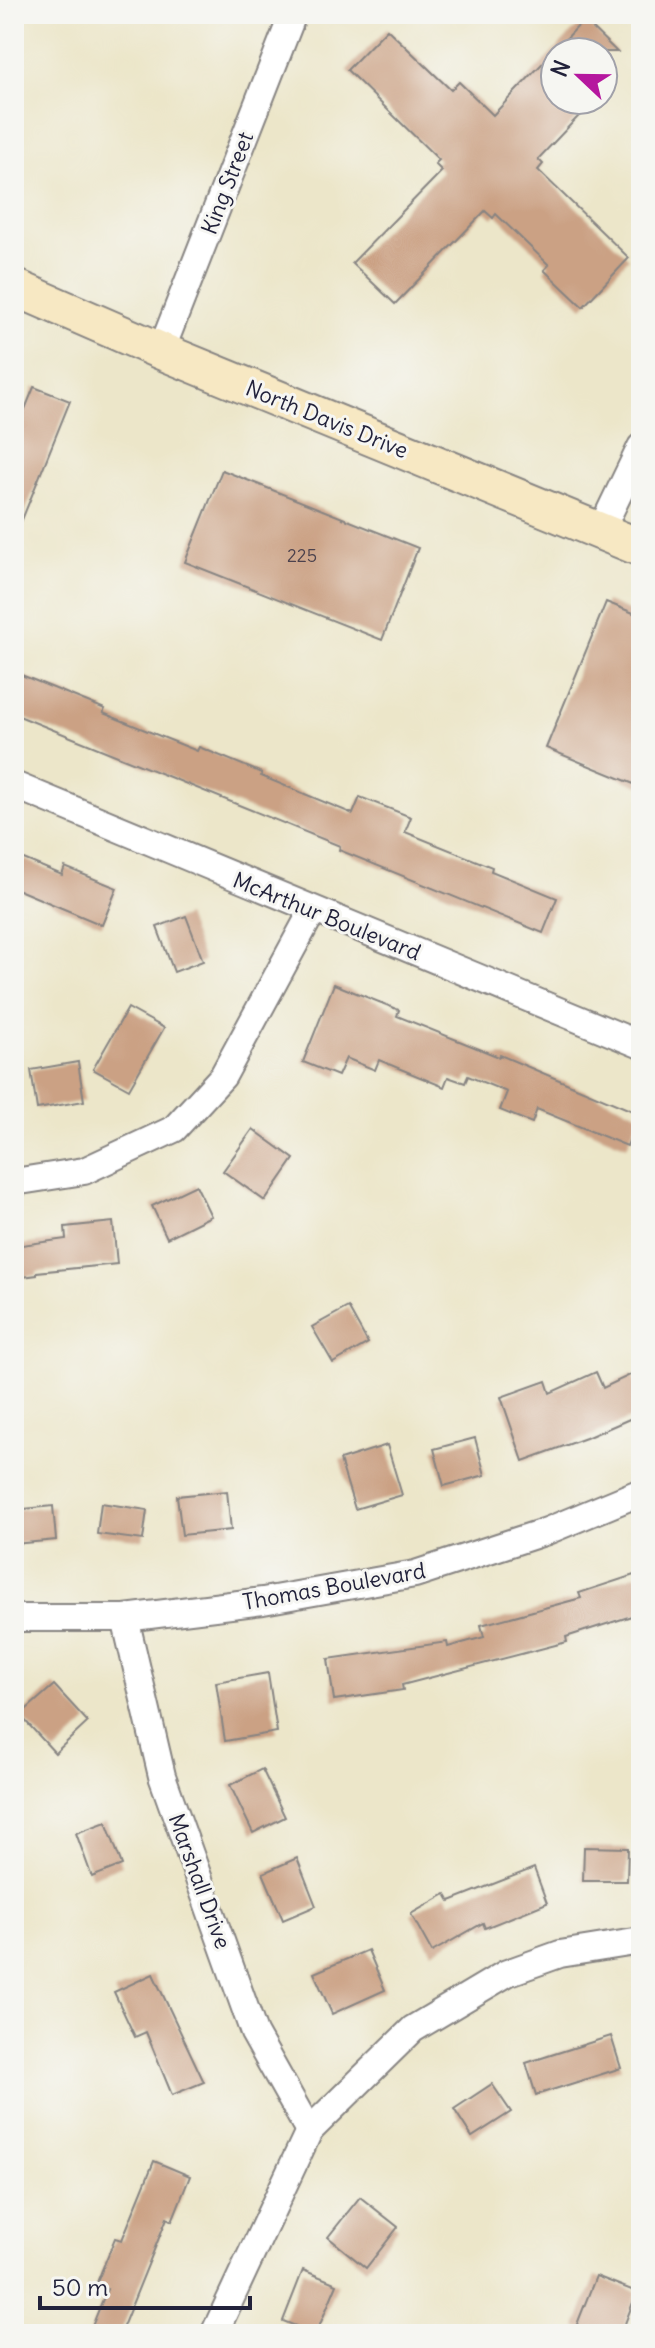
<svg xmlns="http://www.w3.org/2000/svg" width="655" height="2348" viewBox="0 0 655 2348" font-family="Delius,sans-serif">
	<style>
		.building { fill: #cba184 }
		.lines { fill: none; stroke-linecap: round; stroke-linejoin: round }
		.minor-casing { stroke: #878482; stroke-width: 30 }
		.secondary-casing { stroke: #878482; stroke-width: 40 }
		.minor { stroke: #fff; stroke-width: 26 }
		.secondary { stroke: #f7e8c3; stroke-width: 36 }
		.labels { text-anchor: middle; dominant-baseline: central; stroke-width: 6; stroke-linejoin: round; paint-order: stroke }
		.number-label { font-size: 18px; fill: #4c424d }
		.street-label { font-size: 22px; fill: #22223b; stroke: #f6f6f2 }
	</style>
	<rect width="100%" height="100%" fill="#f6f6f2"/>
	<filter id="ink" filterUnits="userSpaceOnUse"><feTurbulence type="fractalNoise" baseFrequency=".0125" numOctaves="2"/><feDisplacementMap in="SourceGraphic" scale="16" xChannelSelector="R" yChannelSelector="G"/><feConvolveMatrix kernelMatrix="1 2 1 2 8 2 1 2 1" color-interpolation-filters="sRGB"/></filter>
	<filter id="wash" filterUnits="userSpaceOnUse"><feTurbulence type="fractalNoise" baseFrequency=".006" numOctaves="4" result="noise"/><feDisplacementMap in="SourceGraphic" scale="32" xChannelSelector="R" yChannelSelector="G"/><feGaussianBlur stdDeviation="1.8" result="paint"/><feColorMatrix in="noise" values="0 0 0 0 0 0 0 0 0 0 0 0 0 0 0 0 0 1.4 0 .05"/><feComposite in="paint" operator="in"/></filter>
	<g filter="url(#wash)">
		<rect width="100%" height="100%" fill="#ece6c9"/>
		<g id="blocks">
			<g class="building">
				<polygon points="584,20 617,52 555,52 555,100 594,100 538,159 543,164 538,170 629,258 583,307 544,270 549,265 496,214 493,218 485,211 395,304 352,263 442,171 435,164 439,160 347,70 387,29 451,90 459,82 493,115"/>
				<polygon points="34,387 70,401 15,537 14,436"/>
				<polygon points="222,470 418,548 382,640 185,562"/>
				<polygon points="606,602 641,616 641,787 546,748"/>
				<polygon points="14,672 105,709 103,713 197,751 199,747 262,773 261,776 353,814 360,797 411,817 405,832 492,867 491,871 557,898 543,933 339,850 340,846 14,714"/>
				<polygon points="14,855 62,875 65,867 117,888 102,925 14,888"/>
				<polygon points="186,916 203,961 174,972 157,927"/>
				<polygon points="334,984 399,1010 397,1016 499,1057 500,1055 640,1114 627,1146 537,1109 532,1123 500,1110 507,1092 468,1076 465,1083 448,1077 444,1087 379,1060 375,1070 346,1058 338,1076 303,1062"/>
				<polygon points="128,1008 164,1028 129,1089 93,1069"/>
				<polygon points="78,1062 84,1101 37,1109 31,1070"/>
				<polygon points="253,1129 294,1159 265,1201 223,1171"/>
				<polygon points="196,1185 211,1216 167,1238 152,1206"/>
				<polygon points="113,1222 117,1264 37,1272 37,1275 14,1278 14,1246 66,1239 65,1227"/>
				<polygon points="348,1307 368,1343 333,1363 312,1327"/>
				<polygon points="596,1372 603,1388 632,1374 641,1394 641,1414 586,1438 523,1461 501,1397 546,1381 550,1393"/>
				<polygon points="475,1438 485,1475 444,1486 434,1449"/>
				<polygon points="387,1445 402,1495 355,1509 340,1460"/>
				<polygon points="227,1491 231,1530 182,1535 177,1496"/>
				<polygon points="101,1503 147,1510 143,1540 97,1534"/>
				<polygon points="53,1506 56,1540 14,1544 14,1510"/>
				<polygon points="637,1574 641,1587 641,1613 566,1637 567,1642 402,1685 403,1690 334,1700 328,1659 447,1642 448,1647 484,1637 481,1625 581,1598 579,1593"/>
				<polygon points="268,1673 277,1732 225,1741 216,1682"/>
				<polygon points="54,1685 88,1722 55,1753 20,1715"/>
				<polygon points="262,1769 285,1817 253,1833 230,1785"/>
				<polygon points="106,1822 122,1865 92,1877 76,1833"/>
				<polygon points="584,1847 628,1848 627,1881 583,1881"/>
				<polygon points="297,1858 316,1906 283,1920 263,1873"/>
				<polygon points="534,1868 547,1903 485,1928 483,1923 432,1952 411,1914 446,1894 450,1901"/>
				<polygon points="368,1950 385,1990 332,2014 314,1973"/>
				<polygon points="153,1974 204,2082 172,2095 146,2032 135,2037 114,1992"/>
				<polygon points="611,2036 621,2068 536,2095 526,2063"/>
				<polygon points="492,2084 511,2112 472,2137 454,2109"/>
				<polygon points="154,2161 190,2176 172,2221 167,2218 120,2334 89,2334 107,2289 96,2285 115,2238 122,2240"/>
				<polygon points="360,2197 398,2227 366,2268 328,2237"/>
				<polygon points="303,2270 337,2284 316,2334 283,2321"/>
				<polygon points="596,2276 637,2292 621,2334 594,2334 576,2327"/>
			</g>
		</g>
	</g>
	<g filter="url(#ink)">
		<use href="#blocks" fill-opacity="0" stroke="#878482" stroke-width="2"/>
		<g class="lines">
			<g class="minor-casing">
				<g id="minor">
					<polyline points="161,351 293,14"/>
					<polyline points="600,532 641,447"/>
					<polyline points="14,785 641,1045"/>
					<polyline points="14,1182 84,1171 174,1129 223,1076 313,910"/>
					<polyline points="14,1618 125,1618 263,1601 415,1574 547,1531 641,1492"/>
					<polyline points="125,1618 162,1776 254,2033 309,2131"/>
					<polyline points="214,2334 309,2131 413,2029 507,1973 560,1954 641,1941"/>
				</g>
			</g>
			<g class="secondary-casing">
				<polyline id="secondary" points="14,287 161,351 641,548"/>
			</g>
			<use href="#minor" class="minor"/>
			<use href="#secondary" class="secondary"/>
		</g>
	</g>
	<g class="labels">
		<g class="number-label">
			<text x="302" y="555">225</text>
		</g>
		<g class="street-label">
			<text transform="translate(227 183) rotate(-69)">King Street</text>
			<text transform="translate(327 419) rotate(22)">North Davis Drive</text>
			<text transform="translate(327 916) rotate(22)">McArthur Boulevard</text>
			<text transform="translate(334 1586) rotate(-10)">Thomas Boulevard</text>
			<text transform="translate(200 1881) rotate(70)">Marshall Drive</text>
		</g>
	</g>
	<rect width="655" height="2348" fill="none" stroke="#f6f6f2" stroke-width="48"/>
	<g transform="translate(579 76) rotate(292)"><circle r="38" fill="#f6f6f2" stroke="#a1a1a9" stroke-width="2"/>
	<path d="M0-6L14 30L0 20L-14 30Z" fill="#b5179e"/>
	<text y="-12" font-size="22" font-weight="bold" text-anchor="middle" fill="#22223b">N</text>
	</g>
	<path d="M40 2296v12h210v-12" fill="none" stroke="#22223b" stroke-width="4"/>
	<text x="52" y="2296" font-size="24" fill="#22223b" stroke="#f6f6f2" stroke-width="6" paint-order="stroke">50 m</text>
</svg>
